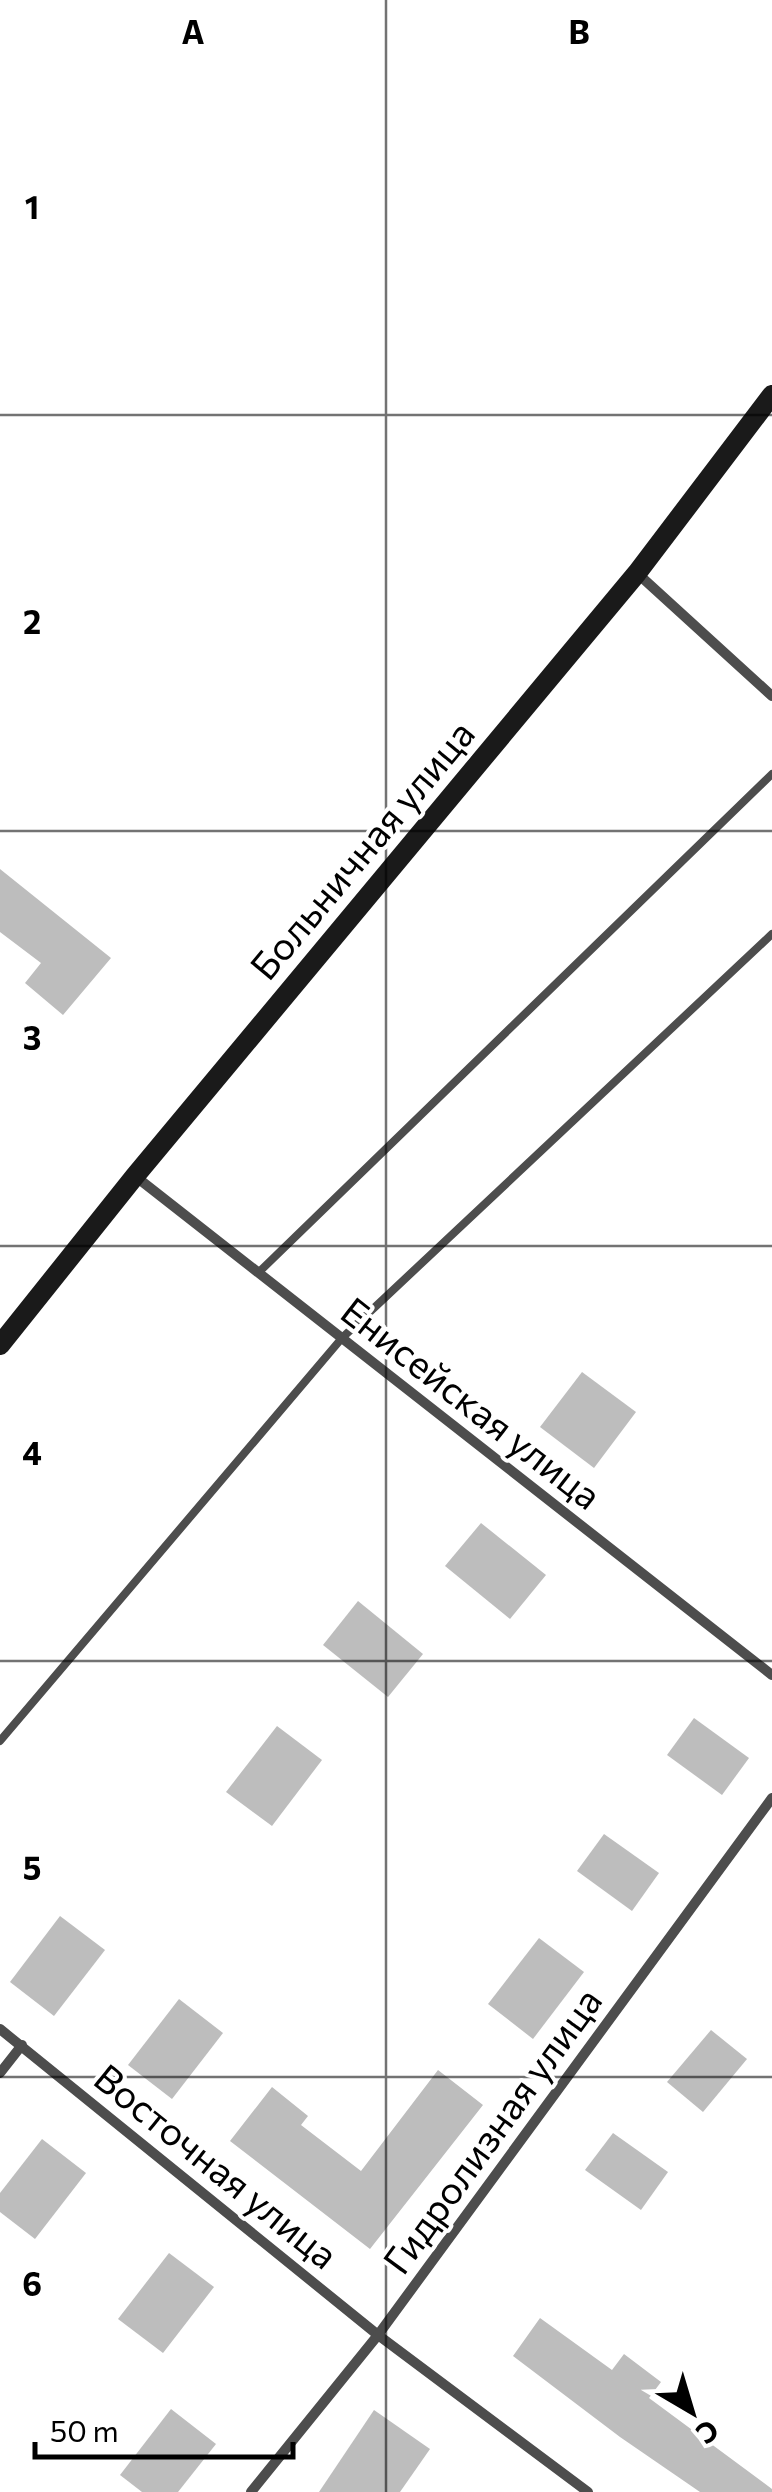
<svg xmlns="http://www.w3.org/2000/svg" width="772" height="2492" viewBox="0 0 772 2492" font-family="Commissioner,sans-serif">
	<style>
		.building { fill: #bdbdbd }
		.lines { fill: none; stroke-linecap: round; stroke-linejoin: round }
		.lane { stroke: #4d4d4d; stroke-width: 8 }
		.street { stroke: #4d4d4d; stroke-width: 10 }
		.secondary { stroke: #1a1a1a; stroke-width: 20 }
		.grid { fill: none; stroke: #000; stroke-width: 2.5; stroke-opacity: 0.55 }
		.labels { text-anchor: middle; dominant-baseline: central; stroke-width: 8; stroke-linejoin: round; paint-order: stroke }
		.street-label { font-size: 38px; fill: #000; stroke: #fff }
		.grid-label { font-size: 32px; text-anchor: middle; font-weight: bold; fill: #000; stroke: #fff; stroke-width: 8; stroke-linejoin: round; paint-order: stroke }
	</style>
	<rect width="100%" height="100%" fill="#fff"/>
	<g class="building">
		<polygon points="0,869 111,958 63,1015 25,983 41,963 0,932"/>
		<polygon points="582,1372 636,1412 594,1468 540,1427"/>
		<polygon points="481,1523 546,1575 510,1619 445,1566"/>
		<polygon points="358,1601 423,1654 388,1697 323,1645"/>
		<polygon points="694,1718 749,1758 722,1795 667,1755"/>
		<polygon points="277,1726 322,1760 272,1826 226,1792"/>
		<polygon points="604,1834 659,1873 632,1911 577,1871"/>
		<polygon points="60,1916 105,1950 54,2016 10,1982"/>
		<polygon points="539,1938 584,1972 533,2039 488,2004"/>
		<polygon points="179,1999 223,2033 172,2099 128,2065"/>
		<polygon points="711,2030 747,2059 703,2112 667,2082"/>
		<polygon points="438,2070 483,2105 370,2249 230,2141 272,2087 308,2116 301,2125 361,2171"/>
		<polygon points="613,2133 668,2172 641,2210 585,2170"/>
		<polygon points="42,2139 86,2173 35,2239 0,2212 0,2193"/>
		<polygon points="169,2253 214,2287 163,2353 118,2319"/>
		<polygon points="540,2318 612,2370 624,2354 661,2382 649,2398 772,2489 772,2492 700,2492 620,2437 513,2356"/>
		<polygon points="171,2409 216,2444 178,2492 142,2492 120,2475"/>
		<polygon points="374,2410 430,2449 400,2492 319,2492"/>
	</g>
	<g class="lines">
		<g class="lane">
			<polyline points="259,1272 772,774"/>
			<polyline points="0,1741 342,1338 772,934"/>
		</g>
		<g class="street">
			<polyline points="637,573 772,696"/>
			<polyline points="135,1176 772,1675"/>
			<polyline points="0,2029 378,2335 588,2492"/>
			<polyline points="0,2073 22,2045"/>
			<polyline points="251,2492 378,2335 772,1798"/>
		</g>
		<polyline class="secondary" points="0,1345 135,1176 637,573 772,395"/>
	</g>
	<path class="grid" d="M 386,0 L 386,2492M 0,415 L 772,415M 0,831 L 772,831M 0,1246 L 772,1246M 0,1661 L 772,1661M 0,2077 L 772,2077"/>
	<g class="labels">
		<g class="street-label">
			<text transform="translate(361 849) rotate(-50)">Больничная улица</text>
			<text transform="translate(472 1402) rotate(38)">Енисейская улица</text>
			<text transform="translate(491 2130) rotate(-54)">Гидролизная улица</text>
			<text transform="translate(217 2165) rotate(39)">Восточная улица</text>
		</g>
	</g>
	<g class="grid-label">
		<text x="193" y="44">A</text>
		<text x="579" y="44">B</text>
		<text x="32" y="219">1</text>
		<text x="32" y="634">2</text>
		<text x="32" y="1050">3</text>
		<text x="32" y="1465">4</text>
		<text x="32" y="1880">5</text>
		<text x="32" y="2296">6</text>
	</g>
	<g transform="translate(692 2412) rotate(142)" stroke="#ffffff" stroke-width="8" paint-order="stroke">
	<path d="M0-8L18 38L0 25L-18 38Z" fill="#000000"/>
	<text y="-15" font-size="28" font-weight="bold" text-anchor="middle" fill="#000000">С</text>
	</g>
	<path d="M35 2442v15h258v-15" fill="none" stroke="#000000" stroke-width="5"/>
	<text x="50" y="2442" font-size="30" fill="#000000" stroke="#ffffff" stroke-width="8" paint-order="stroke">50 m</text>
</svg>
